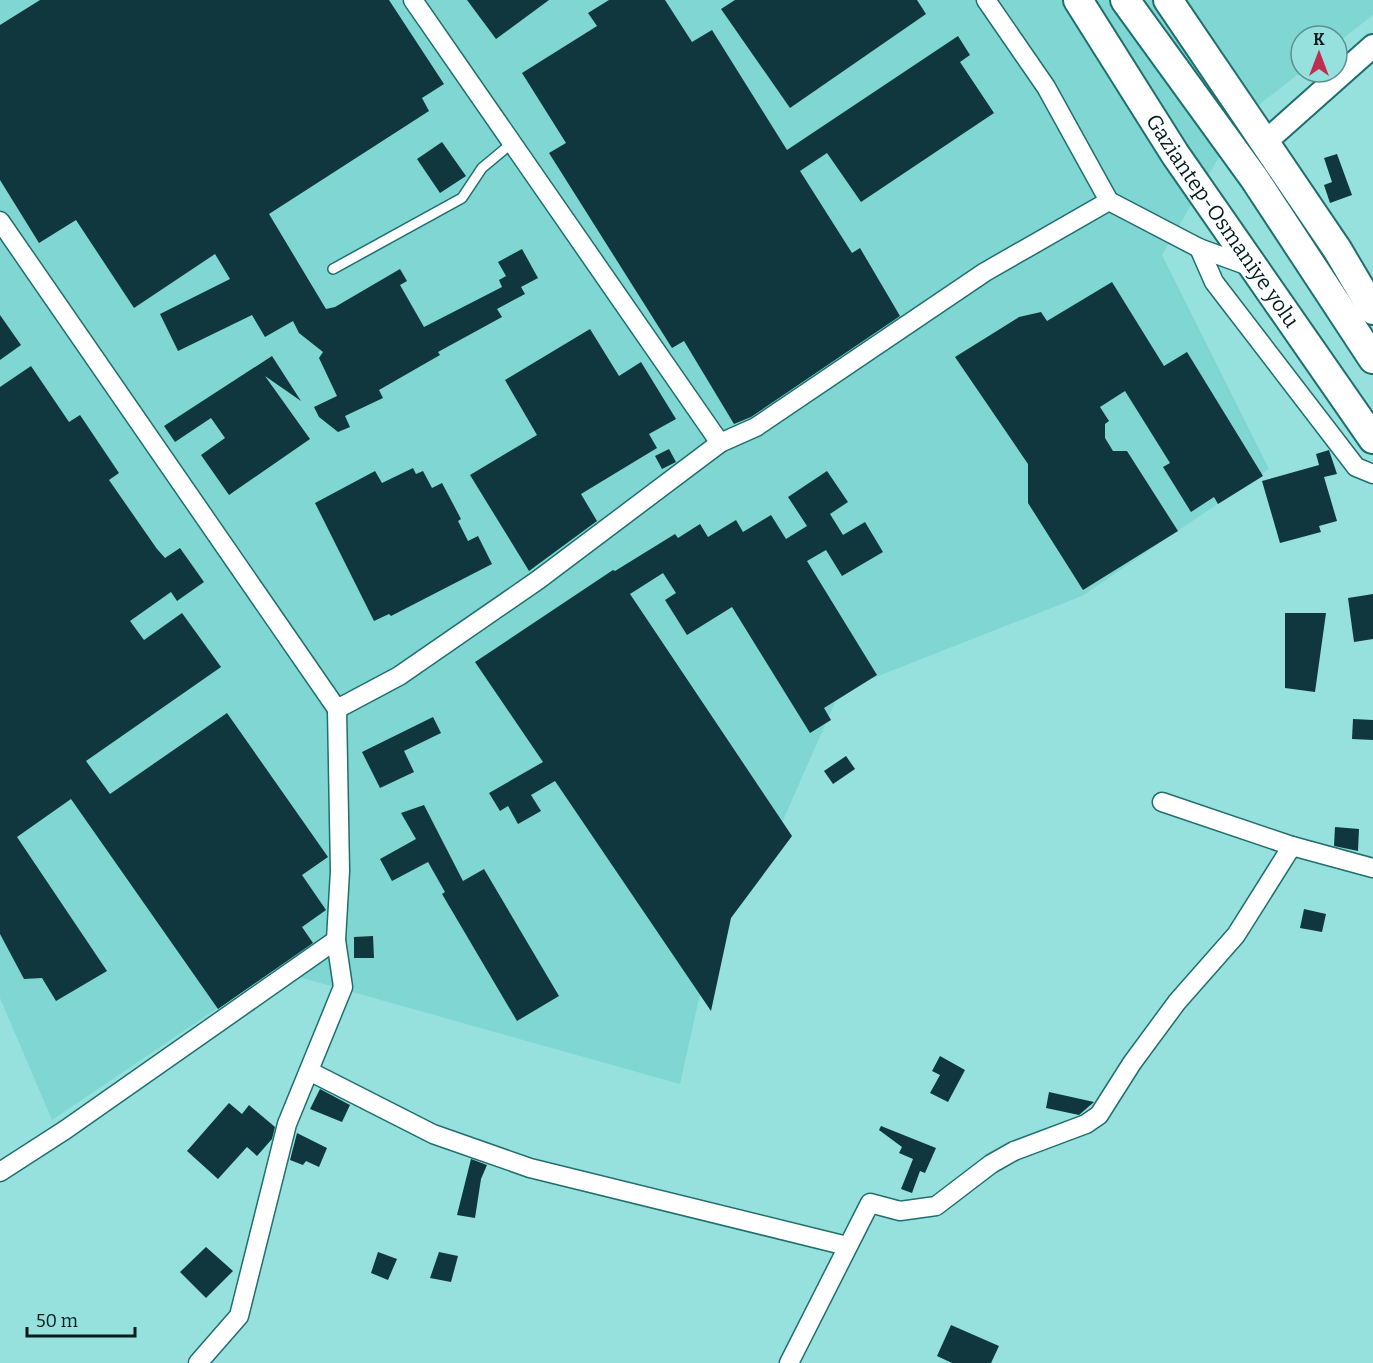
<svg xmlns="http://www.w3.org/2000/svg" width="1373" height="1363" viewBox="0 0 1373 1363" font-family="Bitter,serif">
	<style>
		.built { fill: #7fd6d3 }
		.building { fill: #10373e }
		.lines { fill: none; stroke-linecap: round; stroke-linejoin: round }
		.service-casing { stroke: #1f6f6e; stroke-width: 12 }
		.minor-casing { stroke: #1f6f6e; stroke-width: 21 }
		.tertiary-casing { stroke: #1f6f6e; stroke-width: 26 }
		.trunk-casing { stroke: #1f6f6e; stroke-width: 32 }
		.service { stroke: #fff; stroke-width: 9 }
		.minor { stroke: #fff; stroke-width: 18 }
		.tertiary { stroke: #fff; stroke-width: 22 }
		.trunk { stroke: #fff; stroke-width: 28 }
		.labels { text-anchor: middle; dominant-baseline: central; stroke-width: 6; stroke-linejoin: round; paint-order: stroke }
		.street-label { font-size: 21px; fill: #001c1c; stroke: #96e1de }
	</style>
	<rect width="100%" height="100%" fill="#96e1de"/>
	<polygon class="built" points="0,0 1373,0 1373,15 1337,43 1337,36 1301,36 1301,72 1251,111 1248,107 1162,255 1269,469 1082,596 840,691 777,834 720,904 680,1084 274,970 52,1120 0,998"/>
	<g class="building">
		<polygon points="40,0 389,0 444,84 422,98 429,111 269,214 326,309 335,307 400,269 407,281 400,285 424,327 502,287 499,280 506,276 498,262 522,249 538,278 521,287 525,294 497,309 502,317 438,352 440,355 379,390 383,398 345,416 350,427 338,432 319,417 314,407 337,396 319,358 323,352 299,333 293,321 265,337 252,315 178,351 160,314 230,279 215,254 134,308 76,220 39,243 0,180 0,25"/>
		<polygon points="467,0 549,0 496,39"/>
		<polygon points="609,0 665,0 692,42 712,30 787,150 958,36 970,55 960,62 994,113 861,202 827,153 800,171 852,253 860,248 900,316 751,417 734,424 684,341 672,348 549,153 566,143 522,73 597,26 588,13"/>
		<polygon points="735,0 917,0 926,14 790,108 721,9"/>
		<polygon points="442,142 466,176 440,193 417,159"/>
		<polygon points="1337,154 1352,195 1330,203 1324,185 1332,182 1324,158"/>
		<polygon points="1112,282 1164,366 1187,352 1263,476 1218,504 1214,497 1191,512 1163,467 1170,463 1125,391 1100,407 1109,421 1105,424 1105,438 1113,451 1127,451 1178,531 1083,590 1028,503 1028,464 955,357 1019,317 1041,312 1047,321"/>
		<polygon points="0,315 21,345 0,360"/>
		<polygon points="590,329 619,376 641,362 676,419 649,434 657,448 581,494 597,521 529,571 470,475 537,435 505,380"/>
		<polygon points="272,356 301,401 265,376 310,439 229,495 201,455 225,438 211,418 175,442 164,426"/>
		<polygon points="31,366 69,422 80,415 119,473 109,480 157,549 165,558 180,548 204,582 177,601 171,592 130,621 144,640 182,613 221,667 86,761 110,794 227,713 328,857 302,875 326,910 302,927 313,943 218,1009 71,799 17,837 107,971 56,1001 42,978 24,979 0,934 0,387"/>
		<polygon points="669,449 676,462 662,469 655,456"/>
		<polygon points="1329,450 1337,474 1324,477 1337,521 1319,526 1321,532 1280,543 1262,481 1319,465 1316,454"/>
		<polygon points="413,468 416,474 423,471 432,488 442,483 461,519 458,521 468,541 478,536 492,564 391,616 389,614 374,621 315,503 375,471 382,483"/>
		<polygon points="827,471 848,502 830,514 843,535 865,522 883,552 842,576 826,550 807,561 877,675 824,708 831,720 810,733 732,607 687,635 665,600 676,593 663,573 630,594 792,836 731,918 711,1011 555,781 531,795 541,811 518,824 508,806 500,811 489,793 543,762 475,662 613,570 615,571 675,534 678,538 700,524 708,537 736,520 743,532 771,515 786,539 807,526 788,497"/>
		<polygon points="1373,594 1373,639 1354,642 1348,598"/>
		<polygon points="1285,613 1326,613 1315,692 1285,688"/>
		<polygon points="433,717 441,733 404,751 414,772 380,788 362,752"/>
		<polygon points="1353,719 1373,720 1373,740 1352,739"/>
		<polygon points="846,756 855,769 833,784 824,771"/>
		<polygon points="424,805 463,881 484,869 559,996 517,1021 442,894 445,892 428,862 392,881 380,859 416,839 401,813"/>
		<polygon points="1335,827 1359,829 1358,851 1334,846"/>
		<polygon points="1304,909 1326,914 1322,932 1300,928"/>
		<polygon points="373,936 374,958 354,958 354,937"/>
		<polygon points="940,1056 965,1070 948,1102 930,1093 940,1075 932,1071"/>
		<polygon points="320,1089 350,1105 342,1122 310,1109"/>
		<polygon points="1049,1092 1094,1102 1079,1115 1046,1108"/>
		<polygon points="229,1103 242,1114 249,1105 275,1127 272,1139 257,1156 247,1147 218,1179 187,1151"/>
		<polygon points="881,1126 936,1148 925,1173 920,1171 912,1193 901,1189 913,1159 899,1153 902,1147 879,1130"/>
		<polygon points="297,1133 327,1148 319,1167 306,1161 303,1165 290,1160"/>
		<polygon points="471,1159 487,1165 481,1179 475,1218 457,1215"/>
		<polygon points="206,1247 233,1271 206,1298 180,1272"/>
		<polygon points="378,1252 397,1259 388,1280 371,1273"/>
		<polygon points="439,1252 458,1256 451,1282 430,1278"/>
		<polygon points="951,1325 999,1346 991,1363 952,1363 937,1356"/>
	</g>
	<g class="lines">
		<g class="service-casing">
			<polyline id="service" points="333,269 462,198 482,168 512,143"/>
		</g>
		<g class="minor-casing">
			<g id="minor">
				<polyline points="413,0 720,443"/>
				<polyline points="1109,201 1199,248 1254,268"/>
				<polyline points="0,221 337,709"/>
				<polyline points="1199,248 1214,282 1356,467 1373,474"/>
				<polyline points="1162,802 1292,846 1373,868"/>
				<polyline points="309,1071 433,1134 530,1168 847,1246"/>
				<polyline points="0,1172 65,1130 336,940"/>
				<polyline points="198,1363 239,1316 287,1124 343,987 336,940 340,871 337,709 399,676 538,580 720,443 756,427 985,272 1109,201 1046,87 986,0"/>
				<polyline points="789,1363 870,1203 900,1211 936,1206 991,1164 1014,1151 1086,1124 1099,1115 1132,1063 1177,1002 1236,935 1292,846"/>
			</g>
		</g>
		<g class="tertiary-casing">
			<polyline id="tertiary" points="1264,143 1373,46"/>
		</g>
		<g class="trunk-casing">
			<g id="trunk">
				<path id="s1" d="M 1078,0 L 1175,154 L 1373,439"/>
				<polyline points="1125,0 1254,178 1373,359"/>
				<polyline points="1168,0 1337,249 1373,310"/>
			</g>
		</g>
		<use href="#service" class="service"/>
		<use href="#minor" class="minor"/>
		<use href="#tertiary" class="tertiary"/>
		<use href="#trunk" class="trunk"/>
	</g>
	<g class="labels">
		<g class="street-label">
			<text stroke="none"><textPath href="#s1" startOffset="264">Gaziantep-Osmaniye yolu</textPath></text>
		</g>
	</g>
	<g transform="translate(1319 54)"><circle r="28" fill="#96e1de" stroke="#5a9290" stroke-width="1.5"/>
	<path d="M0-4.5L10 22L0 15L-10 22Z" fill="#bf2e50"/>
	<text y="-9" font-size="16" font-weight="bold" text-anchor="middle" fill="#001c1c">K</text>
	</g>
	<path d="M27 1327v9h108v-9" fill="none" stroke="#001c1c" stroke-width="3"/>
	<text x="36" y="1327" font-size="18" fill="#001c1c" stroke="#96e1de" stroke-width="4.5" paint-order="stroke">50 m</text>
</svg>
